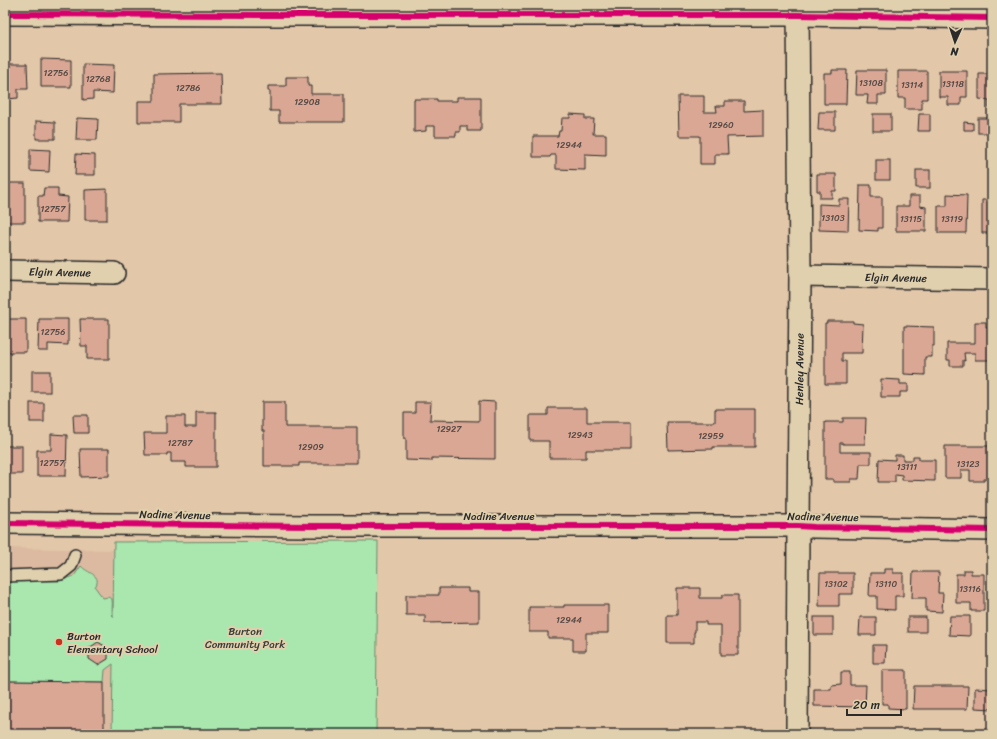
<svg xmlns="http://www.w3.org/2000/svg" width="997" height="739" viewBox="0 0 997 739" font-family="Sriracha,sans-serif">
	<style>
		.built { fill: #dcbaa1 }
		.green { fill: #a9e7ae; stroke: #6a896c }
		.building { fill: #d9a794; stroke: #2b2b2b }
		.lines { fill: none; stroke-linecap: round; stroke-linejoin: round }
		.service-casing { stroke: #2b2b2b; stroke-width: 14 }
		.minor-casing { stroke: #2b2b2b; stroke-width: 24 }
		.service { stroke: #e1d0ae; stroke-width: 11 }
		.minor { stroke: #e1d0ae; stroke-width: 21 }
		.cycleway-casing { stroke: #e1d0ae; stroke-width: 8 }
		.cycleway { stroke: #d6006c; stroke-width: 6 }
		.poi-dot { fill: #c8321e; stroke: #e1d0ae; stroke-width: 1.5 }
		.labels { text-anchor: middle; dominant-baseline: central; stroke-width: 4; stroke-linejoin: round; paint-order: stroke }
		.number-label { font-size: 9px; fill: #564a45 }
		.street-label { font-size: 11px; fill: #2b2b2b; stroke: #e1d0ae }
		.park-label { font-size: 11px; fill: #383e38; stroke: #e1d0ae }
		.poi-label { font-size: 11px; fill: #2b2b2b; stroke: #e1d0ae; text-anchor: start }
	</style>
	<rect width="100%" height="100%" fill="#e3c7a9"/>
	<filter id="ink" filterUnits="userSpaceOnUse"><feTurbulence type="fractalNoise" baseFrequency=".025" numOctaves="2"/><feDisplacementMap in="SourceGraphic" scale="8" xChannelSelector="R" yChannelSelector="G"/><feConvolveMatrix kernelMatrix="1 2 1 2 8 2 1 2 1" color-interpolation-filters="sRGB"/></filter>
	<g filter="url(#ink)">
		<polygon class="built" points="5,548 114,550 112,734 5,734"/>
		<path class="green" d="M 378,541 L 376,734 L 112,734 L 113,664 L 105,670 L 104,682 L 5,681 L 5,580 L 60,581 L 74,576 L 81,566 C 87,573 103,575 95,587 L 103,598 L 108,597 L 112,599 C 113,605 111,611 113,617 L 114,542 Z"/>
		<g class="building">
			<polygon points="41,59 71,60 71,87 41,87"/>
			<polygon points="5,64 27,64 28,89 18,89 18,98 7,99 7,89 5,89"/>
			<polygon points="83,64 114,65 113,93 93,92 93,99 83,100"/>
			<polygon points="832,70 847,70 846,104 824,104 824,73 832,73"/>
			<polygon points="857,70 886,70 886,95 878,95 878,104 867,104 868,95 856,95"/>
			<polygon points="898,71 927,71 927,99 922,99 922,109 905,109 905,98 898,98"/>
			<polygon points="939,71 967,71 967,97 961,97 961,105 948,105 948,97 939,97"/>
			<polygon points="221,73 222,104 179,104 179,122 138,122 138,101 154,101 154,74"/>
			<polygon points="979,74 992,74 992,108 989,108 989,100 979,99"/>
			<polygon points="286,77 308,77 308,86 311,86 311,94 344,94 344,122 279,122 279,111 270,111 270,91 268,91 268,86 286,86"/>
			<polygon points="678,96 704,96 704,112 717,112 716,106 725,106 725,101 744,101 744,111 763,110 763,136 727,137 728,154 715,154 715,164 700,164 700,136 679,136"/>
			<polygon points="457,97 481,97 481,131 467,131 467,126 460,126 460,132 456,132 456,136 435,136 435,126 426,126 426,131 414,132 414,99 437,99 437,101 457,101"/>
			<polygon points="819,112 835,112 835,130 818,130"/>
			<polygon points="570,114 585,115 585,119 594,119 593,134 606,134 606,155 585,154 585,170 556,169 556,155 551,155 550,157 533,157 533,136 558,136 559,131 561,131 562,118 570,118"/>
			<rect x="873" y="114" width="18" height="17"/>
			<polygon points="919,114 930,114 930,131 918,131"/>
			<rect x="5" y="116" width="4" height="20"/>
			<polygon points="77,118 98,119 97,140 76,140"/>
			<rect x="978" y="118" width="12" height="15"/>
			<polygon points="36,121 55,122 55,139 36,139"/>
			<polygon points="964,122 973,123 973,130 964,130"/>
			<polygon points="30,149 50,150 49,172 30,171"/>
			<polygon points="76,154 95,155 95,175 75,175"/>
			<rect x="876" y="160" width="14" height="20"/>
			<rect x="916" y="170" width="14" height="18"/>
			<polygon points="817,174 836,174 836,191 832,191 832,198 820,198 820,191 817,191"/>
			<rect x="5" y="183" width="20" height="39"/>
			<polygon points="860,185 871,185 871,197 882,197 882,228 878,228 878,231 859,230"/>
			<polygon points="44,188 58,188 58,196 68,197 67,222 38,222 38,196 43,196"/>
			<polygon points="107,189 107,220 85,220 85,190"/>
			<polygon points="991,189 992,189 992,233 982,233 982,200 991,200"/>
			<polygon points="947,194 967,195 966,233 938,233 938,206 947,206"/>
			<polygon points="909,196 920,196 920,206 926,207 926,231 896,231 896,206 909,206"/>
			<polygon points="839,199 849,199 848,231 819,230 819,204 839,205"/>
			<polygon points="7,319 26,319 26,352 5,352 5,321 7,321"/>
			<polygon points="39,319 68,319 68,345 48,344 48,351 38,351"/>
			<polygon points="80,319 109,319 109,359 87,359 87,346 81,346"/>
			<polygon points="827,321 853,321 853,323 863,324 862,353 842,353 842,361 846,361 846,384 825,384 825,323 827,323"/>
			<polygon points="975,322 986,322 986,327 992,327 992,360 975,360 975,353 964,353 965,361 963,360 963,366 950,366 950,360 947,360 947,343 975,343"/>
			<polygon points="904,326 934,327 934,346 932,346 932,357 925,357 925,375 904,374"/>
			<rect x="32" y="371" width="18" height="21"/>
			<polygon points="881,379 900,380 900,384 908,384 908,392 900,392 900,397 881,397"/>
			<polygon points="479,401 495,402 495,459 432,458 432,461 406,460 406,438 404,438 404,413 415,413 415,402 431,402 430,420 479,421"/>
			<polygon points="262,402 285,402 285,427 357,427 357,463 299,463 299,466 264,466 264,431 262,431"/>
			<rect x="30" y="403" width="14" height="19"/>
			<polygon points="548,408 587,408 587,422 631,422 631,450 586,450 586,458 549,458 549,441 530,441 530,415 548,415"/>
			<polygon points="715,409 755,409 755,447 713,447 713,449 668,450 667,422 715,422"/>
			<polygon points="196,412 216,412 216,467 186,467 186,462 171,462 171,453 167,453 167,455 145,455 144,433 166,433 166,416 185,416 185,427 196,427"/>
			<polygon points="73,415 88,415 88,433 74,433"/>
			<polygon points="843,418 866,418 865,444 843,444 843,443 840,443 840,452 871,452 871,464 860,464 859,479 851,479 851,482 833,482 833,479 825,479 825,422 843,422"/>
			<polygon points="51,434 67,435 66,476 37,476 37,450 51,450"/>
			<rect x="5" y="446" width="17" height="28"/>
			<polygon points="945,446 989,446 989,458 992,458 992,481 989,481 989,479 984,479 984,481 970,481 970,470 961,470 961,478 945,478"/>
			<polygon points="80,449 109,449 109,476 81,477"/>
			<polygon points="895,455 903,455 903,460 913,460 913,456 919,456 919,460 935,460 935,481 902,480 902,475 895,474 895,482 878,482 879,459 895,460"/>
			<polygon points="884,569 893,569 893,573 903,573 903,596 895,596 895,610 877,609 877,596 869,596 870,573 884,573"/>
			<polygon points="964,570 971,570 971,574 984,574 984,611 971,611 971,603 956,603 956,574 964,574"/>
			<polygon points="913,572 939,572 938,593 943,593 942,612 926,611 926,598 912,598"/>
			<polygon points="820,573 853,573 853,594 839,594 839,606 819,606"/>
			<polygon points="439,588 468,588 468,592 479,592 479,622 425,623 425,615 406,615 406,595 439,595"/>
			<polygon points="677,588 700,588 700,598 722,598 722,595 738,595 738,655 721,655 721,625 706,625 706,622 695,622 695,632 694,632 694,643 667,643 667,615 677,615"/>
			<polygon points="564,605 608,605 608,633 586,633 586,651 573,651 573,638 548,638 548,632 529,632 529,607 564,607"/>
			<polygon points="950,616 970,616 970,636 949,635"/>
			<rect x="814" y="617" width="19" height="18"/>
			<polygon points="860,617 876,617 876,635 859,635"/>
			<rect x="908" y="617" width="18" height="15"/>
			<polygon points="990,617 992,617 992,638 989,638"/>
			<polygon points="98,642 108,648 108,659 98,665 89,659 89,648"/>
			<polygon points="873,645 886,645 885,663 873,663"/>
			<polygon points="882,670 906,670 906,709 888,708 888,704 882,704"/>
			<polygon points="841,672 850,672 850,685 866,685 865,707 814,706 814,689 831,689 831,685 841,684"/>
			<polygon points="5,681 104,682 104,734 5,734"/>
			<polygon points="914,686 968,686 967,709 913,709"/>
			<polygon points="975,688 992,689 992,709 975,708"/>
		</g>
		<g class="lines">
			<g class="service-casing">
				<polyline id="service" points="5,576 61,574 71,566 75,555"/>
			</g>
			<g class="minor-casing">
				<g id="minor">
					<polyline points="5,14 282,15 798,15 992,18"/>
					<path id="s1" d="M 5,271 L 114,273"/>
					<path id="s2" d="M 800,276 L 992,279"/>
					<polyline points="5,523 312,526 798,526 814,527 992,530"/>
					<path id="s3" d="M 797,734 L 798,526 L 800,276 L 798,5"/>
				</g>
			</g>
			<use href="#service" class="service"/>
			<use href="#minor" class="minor"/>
			<g class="cycleway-casing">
				<g id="cycleway">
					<polyline points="5,14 282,15 798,15 992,18"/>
					<polyline points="5,523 312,526 798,526 814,527 992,530"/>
				</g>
			</g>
			<use href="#cycleway" class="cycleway"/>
		</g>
	</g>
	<circle class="poi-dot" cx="59" cy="642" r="4"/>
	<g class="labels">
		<g class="number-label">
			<text x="56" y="73">12756</text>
			<text x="98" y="79">12768</text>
			<text x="871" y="83">13108</text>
			<text x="953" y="84">13118</text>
			<text x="912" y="85">13114</text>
			<text x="188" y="88">12786</text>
			<text x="307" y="102">12908</text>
			<text x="721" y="125">12960</text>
			<text x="569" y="145">12944</text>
			<text x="53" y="209">12757</text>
			<text x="833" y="218">13103</text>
			<text x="911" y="219">13115</text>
			<text x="952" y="219">13119</text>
			<text x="53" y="332">12756</text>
			<text x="449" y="429">12927</text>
			<text x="580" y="435">12943</text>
			<text x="711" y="436">12959</text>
			<text x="180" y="443">12787</text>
			<text x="311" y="447">12909</text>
			<text x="52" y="463">12757</text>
			<text x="968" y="464">13123</text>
			<text x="907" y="467">13111</text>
			<text x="836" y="584">13102</text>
			<text x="886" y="584">13110</text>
			<text x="970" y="589">13116</text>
			<text x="569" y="620">12944</text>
		</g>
		<g class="street-label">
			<text stroke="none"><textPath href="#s1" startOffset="55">Elgin Avenue</textPath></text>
			<text stroke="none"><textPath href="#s2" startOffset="96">Elgin Avenue</textPath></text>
			<text stroke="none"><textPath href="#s3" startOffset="365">Henley Avenue</textPath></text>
			<text transform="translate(175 515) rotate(1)">Nadine Avenue</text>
			<text x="499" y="516">Nadine Avenue</text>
			<text transform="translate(823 517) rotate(1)">Nadine Avenue</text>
		</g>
		<g class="park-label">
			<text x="245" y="631">Burton<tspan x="245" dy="13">Community Park</tspan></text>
		</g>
		<g class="poi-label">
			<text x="67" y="636">Burton<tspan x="67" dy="13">Elementary School</tspan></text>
		</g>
	</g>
	<rect width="997" height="739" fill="none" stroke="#e1d0ae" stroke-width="20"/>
	<rect x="10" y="10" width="977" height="719" fill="none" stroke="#2b2b2b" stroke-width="1.5" filter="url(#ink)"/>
	<g transform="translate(955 42) rotate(183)" stroke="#e1d0ae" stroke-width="3" paint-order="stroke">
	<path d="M0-3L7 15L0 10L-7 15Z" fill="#2b2b2b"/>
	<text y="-6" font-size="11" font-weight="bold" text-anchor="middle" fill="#2b2b2b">N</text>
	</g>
	<path d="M847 709v6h54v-6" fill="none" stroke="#2b2b2b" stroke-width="2"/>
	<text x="853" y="709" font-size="12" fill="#2b2b2b" stroke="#e1d0ae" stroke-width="3" paint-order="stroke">20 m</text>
</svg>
